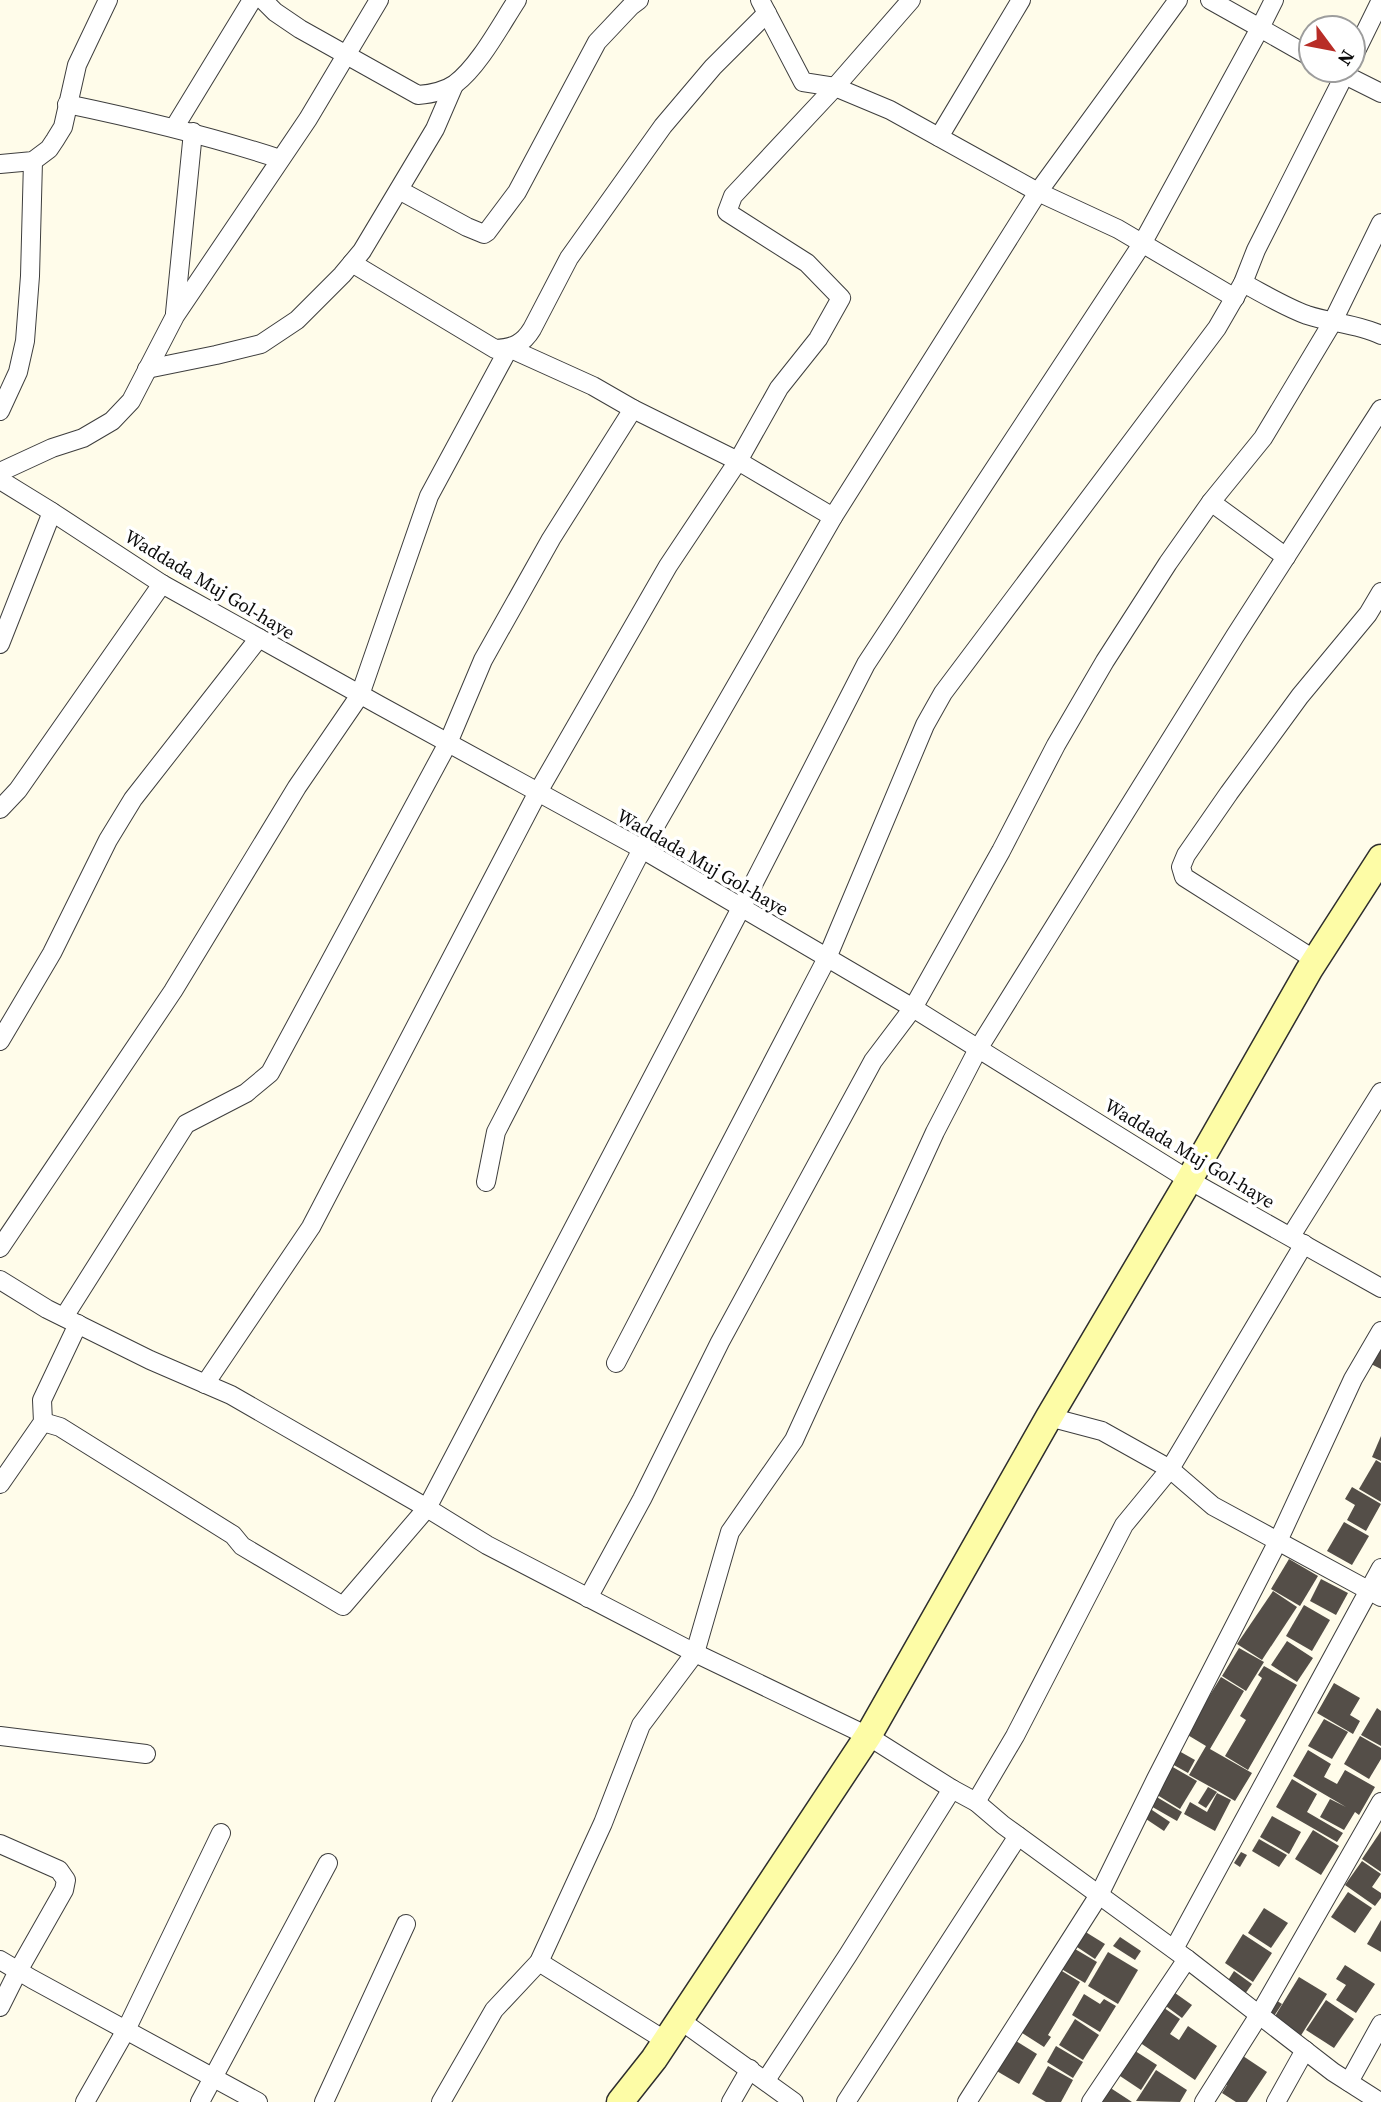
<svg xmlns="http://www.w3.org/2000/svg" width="1381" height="2102" viewBox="0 0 1381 2102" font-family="'Source Serif 4',serif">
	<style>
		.building { fill: #544e48 }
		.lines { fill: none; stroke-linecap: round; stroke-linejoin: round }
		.minor-casing { stroke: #3e3e3e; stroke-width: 20 }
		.secondary-casing { stroke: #2d2d2d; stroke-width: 29 }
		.minor { stroke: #fff; stroke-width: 18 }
		.secondary { stroke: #fdfca6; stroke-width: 26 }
		.labels { text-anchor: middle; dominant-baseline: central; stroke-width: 7; stroke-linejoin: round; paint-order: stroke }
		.street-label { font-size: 19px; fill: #0b0b0b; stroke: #fff }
	</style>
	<rect width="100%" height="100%" fill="#fffcea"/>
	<g class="building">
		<polygon points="1381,1340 1381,1369 1369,1363"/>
		<polygon points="1381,1436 1381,1461 1372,1457"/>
		<polygon points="1376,1460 1381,1463 1381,1502 1359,1489"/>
		<polygon points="1352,1487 1381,1504 1366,1531 1347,1520 1355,1505 1345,1499"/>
		<polygon points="1344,1522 1369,1536 1352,1565 1327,1551"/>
		<polygon points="1289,1559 1318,1576 1300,1606 1271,1589"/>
		<polygon points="1321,1579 1348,1593 1336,1615 1310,1601"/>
		<polygon points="1273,1591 1297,1607 1262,1660 1237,1644"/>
		<polygon points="1304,1605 1330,1620 1312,1651 1286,1636"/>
		<polygon points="1287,1641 1313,1658 1297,1682 1271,1665"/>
		<polygon points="1239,1648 1264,1662 1246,1691 1222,1676"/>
		<polygon points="1264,1666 1297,1685 1248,1770 1225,1756 1246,1720 1240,1716 1262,1678 1258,1675"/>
		<polygon points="1221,1677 1244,1691 1210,1749 1252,1773 1235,1801 1218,1791 1220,1787 1218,1791 1189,1775 1206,1746 1186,1734"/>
		<polygon points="1334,1683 1360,1698 1350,1715 1360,1721 1353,1734 1317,1713"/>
		<polygon points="1377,1708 1381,1711 1381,1746 1361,1735"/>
		<polygon points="1324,1719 1348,1732 1332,1759 1308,1746"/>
		<polygon points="1360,1736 1381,1748 1381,1759 1369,1779 1344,1764"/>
		<polygon points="1308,1750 1331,1764 1324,1777 1337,1784 1345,1770 1375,1787 1359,1815 1355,1812 1344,1830 1320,1817 1330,1799 1346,1807 1293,1776"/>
		<polygon points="1179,1751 1195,1760 1188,1773 1172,1764"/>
		<polygon points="1171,1766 1197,1781 1180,1809 1154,1793"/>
		<polygon points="1292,1779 1317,1794 1307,1812 1343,1833 1337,1842 1276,1807"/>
		<polygon points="1208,1787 1217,1792 1206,1808 1198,1803"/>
		<polygon points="1217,1793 1231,1800 1215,1831 1184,1814 1190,1802 1207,1812"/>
		<polygon points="1155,1796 1182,1812 1177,1821 1149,1805"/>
		<polygon points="1149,1808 1170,1822 1164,1831 1143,1817"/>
		<polygon points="1272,1816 1301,1832 1289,1854 1260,1837"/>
		<polygon points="1313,1830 1339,1846 1321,1875 1295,1859"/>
		<polygon points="1381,1831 1381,1872 1362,1859"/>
		<polygon points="1259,1839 1287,1855 1279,1867 1252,1851"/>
		<polygon points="1241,1852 1247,1855 1240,1867 1234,1863"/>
		<polygon points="1362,1861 1381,1874 1372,1887 1381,1893 1381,1898 1375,1906 1345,1885"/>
		<polygon points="1348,1892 1372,1908 1355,1933 1331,1917"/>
		<polygon points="1264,1908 1288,1923 1271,1948 1248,1933"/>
		<polygon points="1381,1920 1381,1952 1367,1944"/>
		<polygon points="1084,1931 1105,1944 1095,1959 1074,1945"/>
		<polygon points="1243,1934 1272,1953 1253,1982 1225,1963"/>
		<polygon points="1120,1937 1141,1951 1135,1960 1113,1946"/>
		<polygon points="1070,1946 1097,1962 1085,1983 1058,1967"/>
		<polygon points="1108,1952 1138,1970 1118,2004 1088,1986"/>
		<polygon points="1345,1965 1375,1984 1356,2013 1336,2000 1346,1985 1336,1979"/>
		<polygon points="1057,1968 1080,1982 1048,2035 1051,2037 1044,2047 1019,2031"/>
		<polygon points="1234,1971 1252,1984 1245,1994 1227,1982"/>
		<polygon points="1299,1977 1327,1994 1300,2037 1272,2021"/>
		<polygon points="1168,1988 1192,2005 1182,2018 1159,2001"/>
		<polygon points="1084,1994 1100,2004 1104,1999 1116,2006 1100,2032 1072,2015"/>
		<polygon points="1271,1997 1282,2004 1270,2022 1260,2015"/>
		<polygon points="1326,2000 1354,2019 1334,2048 1306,2030"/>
		<polygon points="1157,2003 1180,2019 1170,2034 1179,2040 1188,2026 1217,2046 1195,2080 1133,2038"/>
		<polygon points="1075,2019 1099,2035 1083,2060 1059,2045"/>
		<polygon points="1013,2039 1037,2054 1019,2084 995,2070"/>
		<polygon points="1056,2046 1083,2062 1073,2078 1047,2062"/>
		<polygon points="1129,2047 1157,2065 1141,2090 1114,2072"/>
		<polygon points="1237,2052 1267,2072 1247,2102 1236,2102 1222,2093 1227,2085 1219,2080"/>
		<polygon points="1048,2066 1073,2080 1061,2102 1046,2102 1032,2094"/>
		<polygon points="1156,2070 1187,2090 1180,2102 1136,2101"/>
		<polygon points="1106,2085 1132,2102 1095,2102"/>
	</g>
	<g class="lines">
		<g class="minor-casing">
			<g id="minor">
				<path d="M 263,0 L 275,12 L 300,29 L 418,95 C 430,94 445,91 455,84 C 479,66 500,26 517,0"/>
				<polyline points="760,0 803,82 835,87 890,110 1038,192 1118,229 1235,298"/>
				<polyline points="1210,0 1260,28 1274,0"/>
				<polyline points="1353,57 1381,0"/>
				<polyline points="1335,70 1381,93"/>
				<path d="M 67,104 C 139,119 210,136 280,159"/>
				<polyline points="174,128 252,0"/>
				<polyline points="939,137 1021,0"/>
				<polyline points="0,164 33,161 49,149 55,140 63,127 77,65 108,0"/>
				<polyline points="399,190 467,227 484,234 487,232 517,192 597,42 631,6 639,0"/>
				<path d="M 352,263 L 495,349 C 513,348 523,344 532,329 L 569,258 L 663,126 L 713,67 L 767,13"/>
				<path d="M 1243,283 C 1264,294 1285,307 1307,315 C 1331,323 1358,324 1381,335"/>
				<polyline points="175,313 193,132"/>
				<polyline points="147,369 216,355 261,344 297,320 342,275 362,251 435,129 454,85"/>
				<polyline points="0,411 18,372 25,341 30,276 33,161"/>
				<polyline points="0,472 52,448 83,438 112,421 131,401 175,316 308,119 379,0"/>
				<polyline points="0,480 52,512 162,584 379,705 642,849 913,1008 1189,1180 1381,1288"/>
				<polyline points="1211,502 1286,557"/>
				<polyline points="0,644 52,512"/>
				<polyline points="0,809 18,790 162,584"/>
				<polyline points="1315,960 1184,877 1181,867 1186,855 1229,793 1300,696 1368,614 1381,592"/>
				<polyline points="0,1041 52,953 108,840 133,799 259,638"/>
				<polyline points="486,1182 496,1132 642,849 833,517 1038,192 1178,0"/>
				<polyline points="1291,1236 1381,1092"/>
				<polyline points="0,1248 173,991 297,787 360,695 429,496 509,348 593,386 633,409 738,461 833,517"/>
				<polyline points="0,1280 47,1309 150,1360 231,1395 427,1508 487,1545 695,1653 868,1736 952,1789 976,1802 1003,1825 1187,1959 1333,2072 1380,2102"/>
				<polyline points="64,1317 186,1124 246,1093 270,1073 448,743 483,660 551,539 633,409"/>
				<polyline points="616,1363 827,958 925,725 943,693 1217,328 1243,283 1256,250 1347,70"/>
				<polyline points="205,1384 311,1227 538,792 668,566 738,461 779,388 818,339 841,298 807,263 727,212 733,196 835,87 911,0"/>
				<polyline points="1049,1417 1102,1431 1170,1469 1213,1506 1381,1597"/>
				<polyline points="43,1422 60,1427 233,1535 242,1546 343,1606 427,1508 741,908 866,664 1142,244 1260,28 1311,57"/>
				<polyline points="0,1484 43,1422 42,1400 78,1324"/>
				<polyline points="588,1598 642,1499 720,1342 873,1061 913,1008 1001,851 1056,745 1105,661 1168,563 1211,502 1263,438 1332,323 1381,223"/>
				<polyline points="0,1736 146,1754"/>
				<polyline points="976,1802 1015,1736 1124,1525 1170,1469 1304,1244"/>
				<polyline points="0,1844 59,1870 66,1880 64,1890 18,1971 0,2007"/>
				<polyline points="1174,1949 1381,1568"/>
				<polyline points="0,1960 32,1979 258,2102"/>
				<polyline points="539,1962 666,2041"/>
				<polyline points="680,2020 794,2102"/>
				<polyline points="766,2080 848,1955 952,1789"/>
				<polyline points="1349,2082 1381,2024"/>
				<polyline points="85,2102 126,2030 221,1833"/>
				<polyline points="200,2102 328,1863"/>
				<polyline points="324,2102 406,1924"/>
				<polyline points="441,2102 494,2010 539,1962 603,1823 641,1725 695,1653 730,1532 794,1440 935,1132 978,1049 1235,636 1381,409"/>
				<polyline points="731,2102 750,2069"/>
				<polyline points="846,2102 1018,1836"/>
				<polyline points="967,2102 1099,1895 1156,1779 1278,1541 1353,1379 1381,1331"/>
				<polyline points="1091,2102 1187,1959"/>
				<polyline points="1204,2102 1259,2015 1381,1802"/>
				<polyline points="1276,2102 1305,2050"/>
			</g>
		</g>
		<g class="secondary-casing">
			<polyline id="secondary" points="620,2102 654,2059 868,1736 1049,1417 1189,1180 1309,970 1381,858"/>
		</g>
		<use href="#minor" class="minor"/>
		<use href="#secondary" class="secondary"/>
	</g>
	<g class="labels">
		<g class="street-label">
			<text transform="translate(210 584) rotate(31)">Waddada Muj Gol-haye</text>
			<text transform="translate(703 862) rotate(30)">Waddada Muj Gol-haye</text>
			<text transform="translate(1190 1153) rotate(31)">Waddada Muj Gol-haye</text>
		</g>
	</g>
	<g transform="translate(1332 49) rotate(122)"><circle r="33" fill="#ffffff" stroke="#9d9d9d" stroke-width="2"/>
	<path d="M0-5L12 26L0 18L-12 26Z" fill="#b82d27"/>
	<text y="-10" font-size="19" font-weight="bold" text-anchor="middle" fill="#0b0b0b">N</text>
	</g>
</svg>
